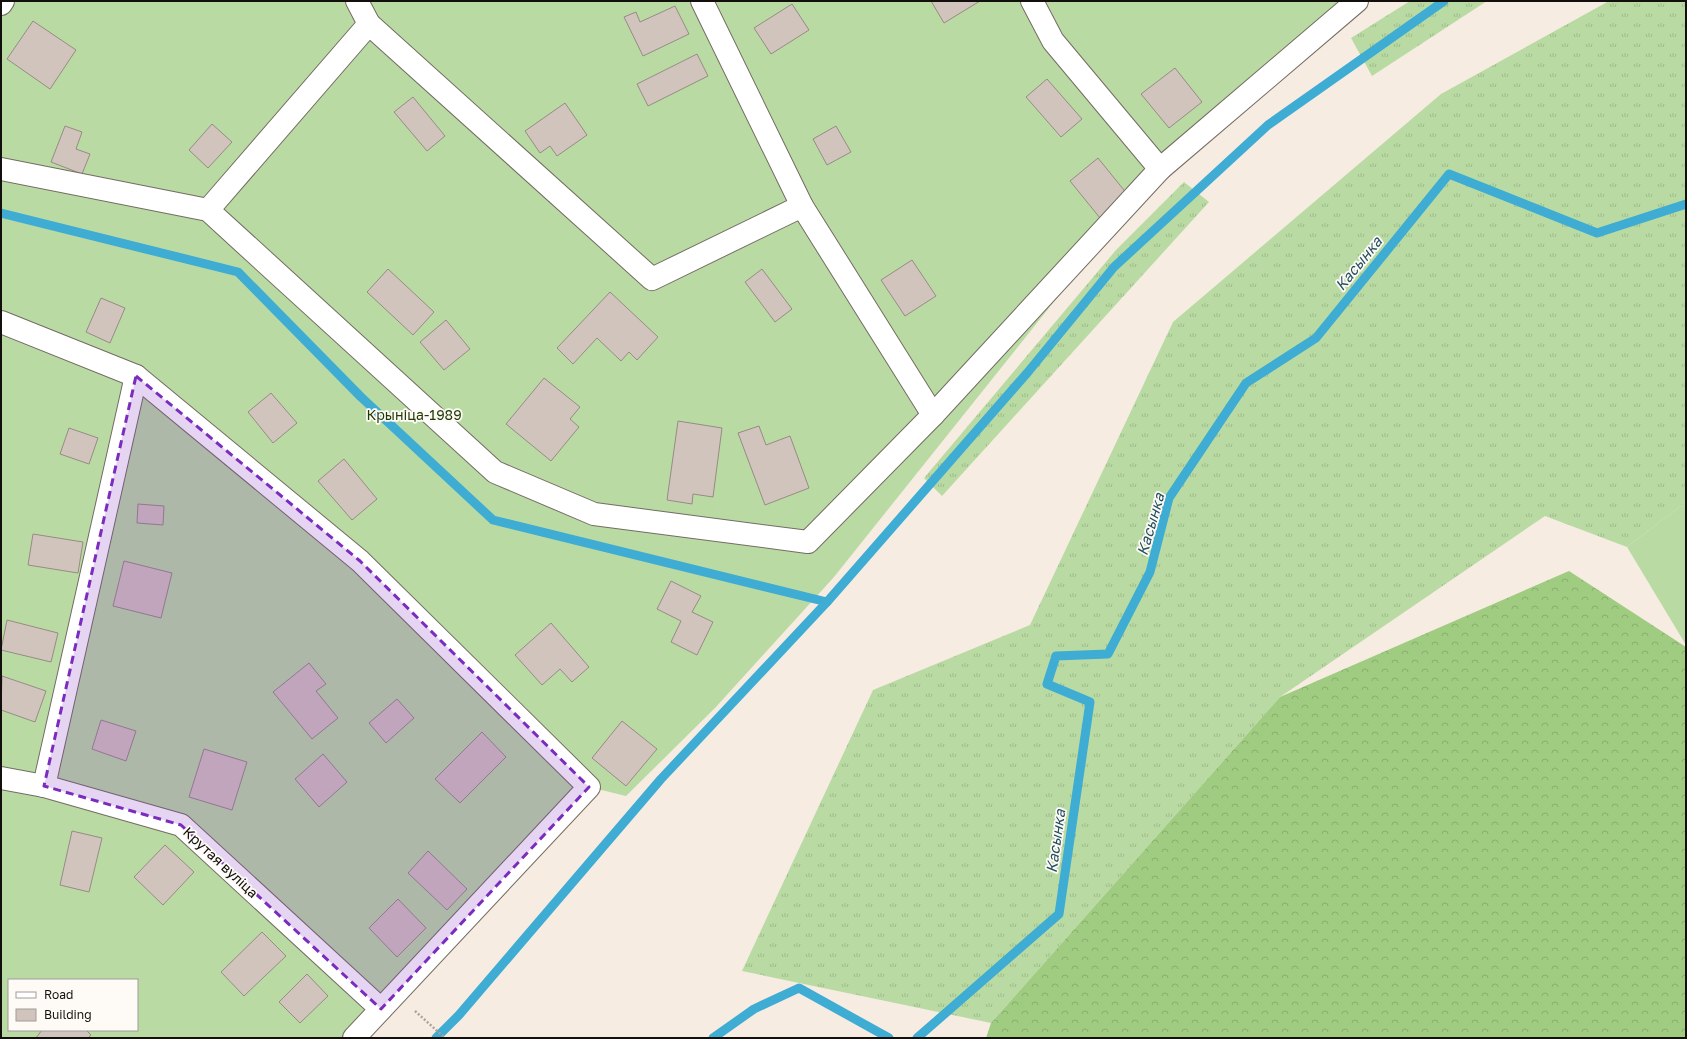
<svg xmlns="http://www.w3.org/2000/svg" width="1687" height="1039" viewBox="0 0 1687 1039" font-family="'Golos Text',sans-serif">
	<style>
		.grass { fill: url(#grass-tufts) }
		.forest { fill: url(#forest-crowns) }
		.garden { fill: #b9dba3; fill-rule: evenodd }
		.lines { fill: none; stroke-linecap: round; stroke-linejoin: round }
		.stream { stroke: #3eacd3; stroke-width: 9 }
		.building { fill: #d1c4bd; stroke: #978b84 }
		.minor-casing { stroke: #746c63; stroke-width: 24 }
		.path { stroke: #aba39b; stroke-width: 2.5; stroke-dasharray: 2 2; stroke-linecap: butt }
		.minor { stroke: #fff; stroke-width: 22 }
		.marked { fill: #7b2cbf; fill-opacity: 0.2; stroke: #7b2cbf; stroke-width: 3; stroke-dasharray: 8 5; stroke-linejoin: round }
		.labels { text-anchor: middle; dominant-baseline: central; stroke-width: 3.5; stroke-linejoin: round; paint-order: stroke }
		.park-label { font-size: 14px; fill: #1e3903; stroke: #fefaf6 }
		.street-label { font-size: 14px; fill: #120f0c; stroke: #fefaf6 }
		.water-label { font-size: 15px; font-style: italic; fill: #224f60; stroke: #fefaf6 }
	</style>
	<defs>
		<pattern id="grass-tufts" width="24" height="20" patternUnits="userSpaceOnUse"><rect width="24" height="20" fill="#b9dba3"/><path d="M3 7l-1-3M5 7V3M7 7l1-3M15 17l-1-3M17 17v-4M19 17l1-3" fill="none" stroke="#9ebb8b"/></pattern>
		<pattern id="forest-crowns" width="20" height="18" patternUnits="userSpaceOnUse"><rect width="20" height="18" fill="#9fcc80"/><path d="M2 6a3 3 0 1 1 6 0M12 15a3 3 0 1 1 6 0" fill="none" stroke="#88ae6d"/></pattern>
	</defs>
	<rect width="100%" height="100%" fill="#f6ece2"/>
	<g class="grass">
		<polygon points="1410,1 1487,1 1372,76 1351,38"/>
		<polygon points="1609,1 1686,1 1686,502 1627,547 1545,516 1280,697 991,1023 742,971 873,690 1030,625 1173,322 1441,94"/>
		<polygon points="1184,182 1209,202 942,496 924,478 1116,250"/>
	</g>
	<polygon class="forest" points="1569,571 1686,647 1686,1038 986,1038 991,1023 1280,697"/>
	<g class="garden">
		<path d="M 1,1 L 1357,1 L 1160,169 L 834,577 L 715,708 L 626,796 L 589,787 L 354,1038 L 1,1038 ZM 9,980 L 137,980 L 137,1030 L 9,1030 Z"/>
		<polygon points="1686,502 1686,645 1627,547"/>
	</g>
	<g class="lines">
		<g class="stream">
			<polyline points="1,213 238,272 361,397 493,520 827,602"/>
			<polyline points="436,1038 459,1015 661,779 827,602 1028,372 1114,267 1268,125 1444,1"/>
			<polyline points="713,1038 754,1009 799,988 889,1038"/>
			<polyline points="917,1038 1059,914 1090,702 1047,684 1056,656 1108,654 1150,572 1169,498 1246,383 1316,338 1449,174 1597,233 1686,204"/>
		</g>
	</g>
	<g class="building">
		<polygon points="931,1 980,1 944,23"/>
		<polygon points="792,4 809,30 771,54 754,28"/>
		<polygon points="675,6 689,34 643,56 624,17 636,12 640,22"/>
		<polygon points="33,21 76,50 50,89 7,59"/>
		<polygon points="697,54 708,76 648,106 637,84"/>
		<polygon points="1175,68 1202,102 1169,128 1141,94"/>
		<polygon points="1047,79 1082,119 1061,137 1026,97"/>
		<polygon points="413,97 445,136 427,151 394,112"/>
		<polygon points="565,103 587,135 557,156 550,146 540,153 525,131"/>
		<polygon points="212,124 232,142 208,168 189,150"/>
		<polygon points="65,126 82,132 76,149 90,154 82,174 51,162"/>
		<polygon points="836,126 851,152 827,165 813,139"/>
		<polygon points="1098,158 1128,195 1100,218 1070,181"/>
		<polygon points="912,260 936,296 905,316 881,280"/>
		<polygon points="388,269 434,312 413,335 367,292"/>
		<polygon points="762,269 792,309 775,322 745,282"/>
		<polygon points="610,292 658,337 637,360 629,352 621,361 597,338 573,364 557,348"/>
		<polygon points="101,298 125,308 110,343 86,332"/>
		<polygon points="446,320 470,349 444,370 420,342"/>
		<polygon points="544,378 580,407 570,419 579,427 551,461 506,424"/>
		<polygon points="271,393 297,423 273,443 248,412"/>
		<polygon points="678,421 722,428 713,497 693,494 692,504 667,500"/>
		<polygon points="759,426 766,445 790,436 809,488 765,505 738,433"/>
		<polygon points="69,428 98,438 89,464 60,454"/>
		<polygon points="344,459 377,499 352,520 318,481"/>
		<polygon points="138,504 164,506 163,525 137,523"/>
		<polygon points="33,534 83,542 78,573 28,565"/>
		<polygon points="124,561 172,573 161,618 113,606"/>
		<polygon points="671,581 701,596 692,612 713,622 697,655 671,642 681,621 657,609"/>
		<polygon points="7,620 58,633 51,662 1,650"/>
		<polygon points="551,623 589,667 572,682 560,669 542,685 515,655"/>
		<polygon points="309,663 326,684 316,691 338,718 312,739 273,692"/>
		<polygon points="2,676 46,691 35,722 1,710"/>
		<polygon points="397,699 414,718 386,743 369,723"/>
		<polygon points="101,720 136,731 126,761 92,749"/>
		<polygon points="622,721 657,749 626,786 592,758"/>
		<polygon points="482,732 506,757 460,803 435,779"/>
		<polygon points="204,749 247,762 232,810 189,797"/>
		<polygon points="323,754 347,782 319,807 295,779"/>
		<polygon points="72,831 102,838 89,892 60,885"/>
		<polygon points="165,845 194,872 163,905 134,877"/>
		<polygon points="428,851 467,889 447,910 408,873"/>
		<polygon points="398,899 426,928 397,957 369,928"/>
		<polygon points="262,932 286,956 244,996 221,972"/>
		<polygon points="307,974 328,996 300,1023 279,1002"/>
		<polygon points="42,1030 86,1030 91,1035 88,1038 36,1038"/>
	</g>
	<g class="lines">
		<g class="minor-casing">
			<g id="minor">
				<polyline points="702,1 802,206 933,415"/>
				<polyline points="1032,1 1053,41 1160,169"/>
				<polyline points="1,4 3,1"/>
				<polyline points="369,24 652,279 802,206"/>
				<polyline points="1,169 208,210 495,472 594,514 808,542 933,415 1160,169 1357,1"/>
				<polyline points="208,210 369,24 357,1"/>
				<polyline points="1,322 136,376 360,561 589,787 354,1038"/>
				<polyline points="1,778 44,786 181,825 381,1009"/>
				<polyline points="44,786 136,376"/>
			</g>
		</g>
		<polyline class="path" points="415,1011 445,1038"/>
		<use href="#minor" class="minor"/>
	</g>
	<path class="marked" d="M 136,376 L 360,561 L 589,787 L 381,1009 L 181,825 L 44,786 Z"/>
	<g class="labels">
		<g class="park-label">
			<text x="414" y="414">Крыніца-1989</text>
		</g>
		<g class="street-label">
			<text transform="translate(221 862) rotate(43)">Крутая вуліца</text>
		</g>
		<g class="water-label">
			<text transform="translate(1358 263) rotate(-51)">Касынка</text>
			<text transform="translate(1150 524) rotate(-74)">Касынка</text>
			<text transform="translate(1055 841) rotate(-82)">Касынка</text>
		</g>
	</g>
	<rect width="1687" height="1039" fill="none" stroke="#120f0c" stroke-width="4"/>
	<rect x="8" y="979" width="130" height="52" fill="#fefaf6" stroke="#a09c98"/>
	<rect x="16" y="992" width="20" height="6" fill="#ffffff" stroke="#a09c98"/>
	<text x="44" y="999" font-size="12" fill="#120f0c">Road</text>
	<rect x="16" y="1009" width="20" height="12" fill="#d1c4bd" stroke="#a09c98"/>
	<text x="44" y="1019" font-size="12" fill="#120f0c">Building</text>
</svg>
